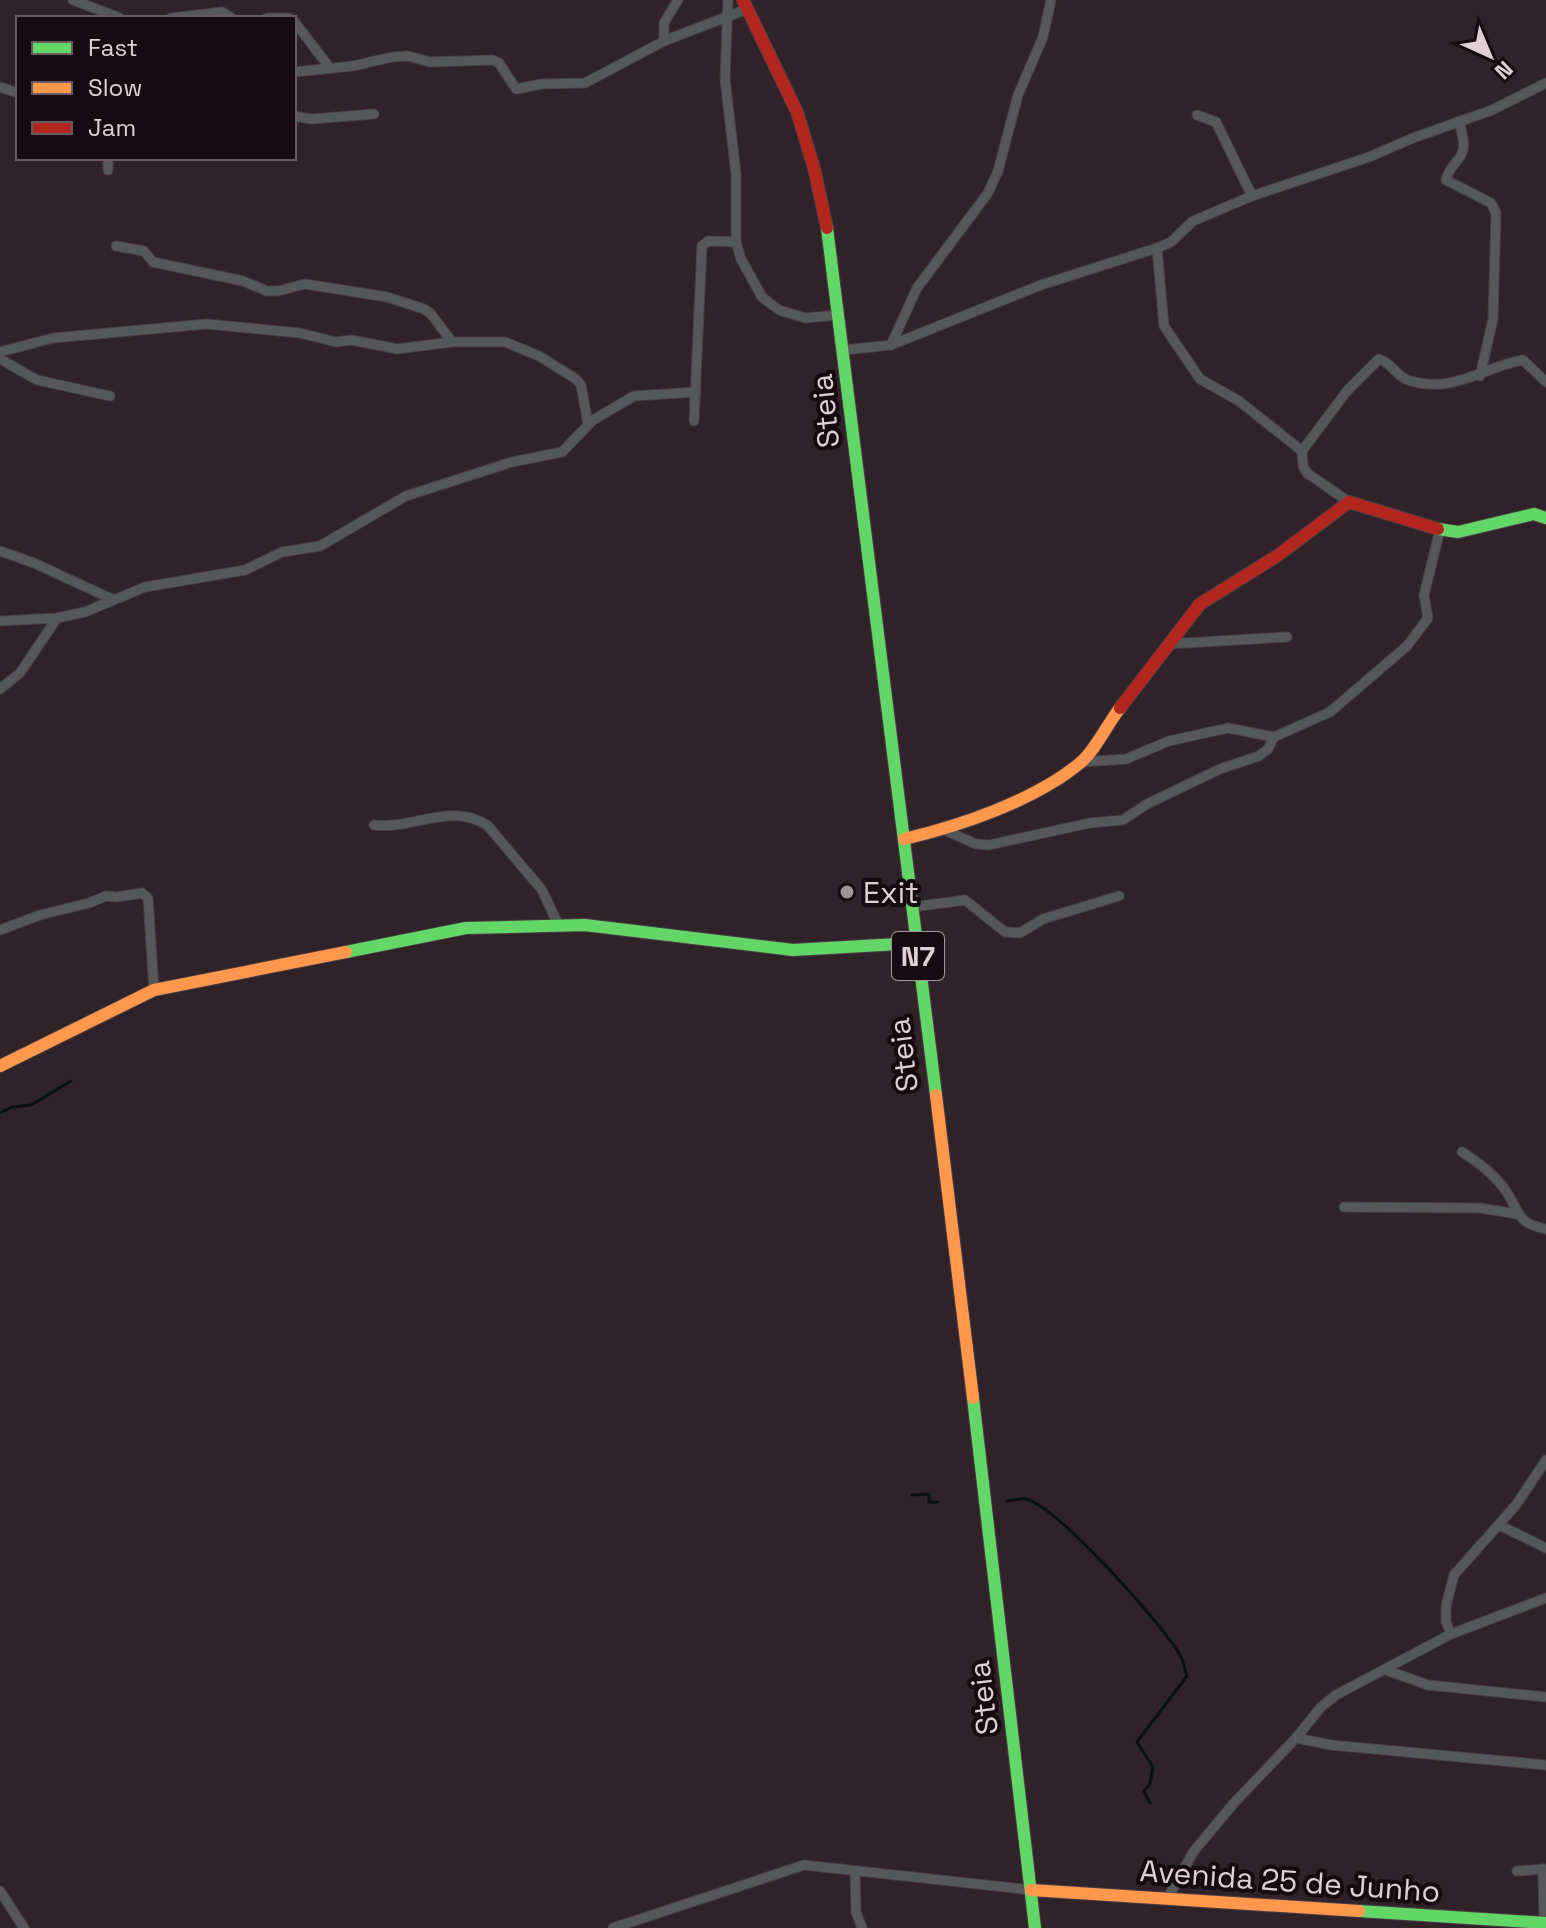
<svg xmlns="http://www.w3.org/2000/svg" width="1546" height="1928" viewBox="0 0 1546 1928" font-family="'Space Grotesk',sans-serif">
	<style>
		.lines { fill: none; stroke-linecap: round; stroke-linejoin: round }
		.stream { stroke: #061212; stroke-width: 3 }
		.street-casing { stroke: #4a3f45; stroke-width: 11 }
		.fast-casing { stroke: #4a3f45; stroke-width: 14 }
		.slow-casing { stroke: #4a3f45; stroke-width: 14 }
		.jam-casing { stroke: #4a3f45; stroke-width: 14 }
		.street { stroke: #545859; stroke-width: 9 }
		.fast { stroke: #63d668; stroke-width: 12 }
		.slow { stroke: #ff974d; stroke-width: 12 }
		.jam { stroke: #b3261e; stroke-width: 12 }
		.poi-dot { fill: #a29399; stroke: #160b10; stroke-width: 3 }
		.labels { text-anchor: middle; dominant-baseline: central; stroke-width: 8; stroke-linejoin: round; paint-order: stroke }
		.shield { fill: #160b10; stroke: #a3949b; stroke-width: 2 }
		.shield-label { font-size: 28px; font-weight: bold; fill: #e0cfd6 }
		.street-label { font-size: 30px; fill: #e0cfd6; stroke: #160b10 }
		.poi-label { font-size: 30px; fill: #e0cfd6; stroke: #160b10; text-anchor: start }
	</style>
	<rect width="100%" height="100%" fill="#2f2329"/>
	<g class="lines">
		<g class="stream">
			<polyline points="0,1113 12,1107 31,1105 71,1081"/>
			<polyline points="912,1495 929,1494 929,1502 938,1502"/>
			<path d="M 1007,1501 C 1013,1500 1021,1498 1026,1499 C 1059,1508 1159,1621 1179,1653 C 1183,1659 1184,1668 1187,1676 L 1137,1742 L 1153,1767 L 1150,1784 L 1144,1791 L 1150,1803"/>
		</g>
		<g class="street-casing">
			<g id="street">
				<polyline points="73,0 120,18"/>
				<polyline points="728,0 725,79 736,174 736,242 741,259 762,297 779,310 805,318 839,315"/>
				<polyline points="171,18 222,12 232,18"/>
				<polyline points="267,18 289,18"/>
				<polyline points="294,21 329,67"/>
				<polyline points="664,41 664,23 678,0"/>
				<polyline points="294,72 353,66 392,57 408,56 430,62 493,60 499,63 516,89 542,84 585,83 664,41 747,9"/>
				<polyline points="0,87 18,93"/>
				<polyline points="1197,115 1216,122 1252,196"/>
				<polyline points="294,116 312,119 374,114"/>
				<path d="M 1459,121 C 1461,130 1465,141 1463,150 C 1461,161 1449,165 1446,180 L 1491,203 L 1496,213 L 1493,319 L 1480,376"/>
				<polyline points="108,170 108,158"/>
				<polyline points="116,246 144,251 153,262 243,281 267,291 278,291 305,284 387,297 424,309 431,314 452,342"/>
				<polyline points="1157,248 1164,326 1200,379 1239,401 1302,451 1303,466 1307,473 1349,502"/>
				<polyline points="891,345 917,288 988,193 998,171 1018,95 1043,37 1051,0"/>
				<polyline points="844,350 891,345 1041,285 1157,248 1171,242 1193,221 1252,196 1369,157 1413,138 1492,110 1546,83"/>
				<polyline points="0,352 53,338 206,324 300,333 336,342 352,340 397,349 452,342 505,342 539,356 576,379 581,385 588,424"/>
				<polyline points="0,359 37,380 110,396"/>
				<polyline points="694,421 702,246 708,241 736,242"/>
				<path d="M 1302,451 L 1347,391 L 1379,359 C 1391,362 1396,376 1408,380 C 1452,395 1483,367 1523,360 L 1546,382"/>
				<polyline points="0,551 34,563 114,600"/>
				<polyline points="0,621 57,618 85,612 145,587 245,570 282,552 320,546 406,496 512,462 562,452 593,420 634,396 696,392"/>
				<polyline points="1168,644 1287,637"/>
				<polyline points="0,689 20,673 57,618"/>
				<polyline points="1082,762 1126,759 1169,741 1228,728 1274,737"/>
				<path d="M 374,825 C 412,830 453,801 488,826 L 542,890 L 558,924"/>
				<polyline points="944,830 976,844 989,845 1090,823 1123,820 1147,804 1220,769 1259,756 1268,749 1274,737 1330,712 1407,646 1428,618 1424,595 1440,530"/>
				<polyline points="913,907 965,900 1005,932 1020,933 1043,919 1119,896"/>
				<polyline points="0,930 40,915 89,903 106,896 117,897 142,893 148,898 154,990"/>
				<path d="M 1462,1152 C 1478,1162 1495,1175 1506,1191 C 1520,1212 1516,1223 1546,1229"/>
				<polyline points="1344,1207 1480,1208 1517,1214"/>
				<polyline points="1499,1525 1546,1548"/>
				<polyline points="1451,1634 1446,1622 1446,1606 1454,1575 1516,1505 1546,1460"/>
				<polyline points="1386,1670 1428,1685 1546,1697"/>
				<polyline points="1296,1738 1331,1745 1546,1765"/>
				<polyline points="1543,1869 1544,1923"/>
				<polyline points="1517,1871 1545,1869"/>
				<polyline points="855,1872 856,1912 862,1928"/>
				<polyline points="0,1891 24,1928"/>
				<polyline points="1167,1899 1194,1851 1234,1803 1296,1738 1321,1707 1336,1695 1451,1634 1546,1598"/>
				<polyline points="613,1928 804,1865 1031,1890"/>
			</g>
		</g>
		<g class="fast-casing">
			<g id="fast">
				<polyline points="827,228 936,1095"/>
				<polyline points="1438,529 1458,532 1534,514 1546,518"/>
				<polyline points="346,952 466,928 585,925 793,950 916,943"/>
				<polyline points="973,1398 1035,1928"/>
				<polyline points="1359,1911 1546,1923"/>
			</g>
		</g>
		<g class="slow-casing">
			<g id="slow">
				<path d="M 904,839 C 960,826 1036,800 1080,763 C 1095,751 1108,723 1120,708"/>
				<polyline points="0,1066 154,990 346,952"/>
				<polyline points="936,1095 973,1398"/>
				<polyline points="1031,1890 1359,1911"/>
			</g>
		</g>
		<g class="jam-casing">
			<g id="jam">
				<polyline points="743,0 797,112 814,168 827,228"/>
				<polyline points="1120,708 1200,604 1277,556 1349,502 1438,529"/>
			</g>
		</g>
		<use href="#street" class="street"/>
		<use href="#fast" class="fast"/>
		<use href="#slow" class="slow"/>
		<use href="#jam" class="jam"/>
	</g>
	<circle class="poi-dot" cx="847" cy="892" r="8"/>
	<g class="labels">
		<rect class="shield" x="892" y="932" width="52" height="48" rx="6"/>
		<g class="shield-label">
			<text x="918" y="956">N7</text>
		</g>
		<g class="street-label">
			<text transform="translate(825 411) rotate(-96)">Steia</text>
			<text transform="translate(903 1055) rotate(-97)">Steia</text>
			<text transform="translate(983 1698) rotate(-97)">Steia</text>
			<text transform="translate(1290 1881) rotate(4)">Avenida 25 de Junho</text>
		</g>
		<g class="poi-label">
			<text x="863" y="892">Exit</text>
		</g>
	</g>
	<rect x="16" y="16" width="280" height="144" fill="#160b10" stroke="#67595f" stroke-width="2"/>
	<rect x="32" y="42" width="40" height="12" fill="#63d668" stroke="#67595f" stroke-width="2"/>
	<text x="88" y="56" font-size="24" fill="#e0cfd6">Fast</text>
	<rect x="32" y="82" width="40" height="12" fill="#ff974d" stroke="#67595f" stroke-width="2"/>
	<text x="88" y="96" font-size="24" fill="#e0cfd6">Slow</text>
	<rect x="32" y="122" width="40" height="12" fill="#b3261e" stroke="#67595f" stroke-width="2"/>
	<text x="88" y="136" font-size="24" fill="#e0cfd6">Jam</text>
	<g transform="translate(1490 56) rotate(136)" stroke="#160b10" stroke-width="6" paint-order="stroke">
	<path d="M0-6L14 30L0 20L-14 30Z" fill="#e0cfd6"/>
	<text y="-12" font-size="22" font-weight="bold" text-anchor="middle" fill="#e0cfd6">N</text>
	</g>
</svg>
